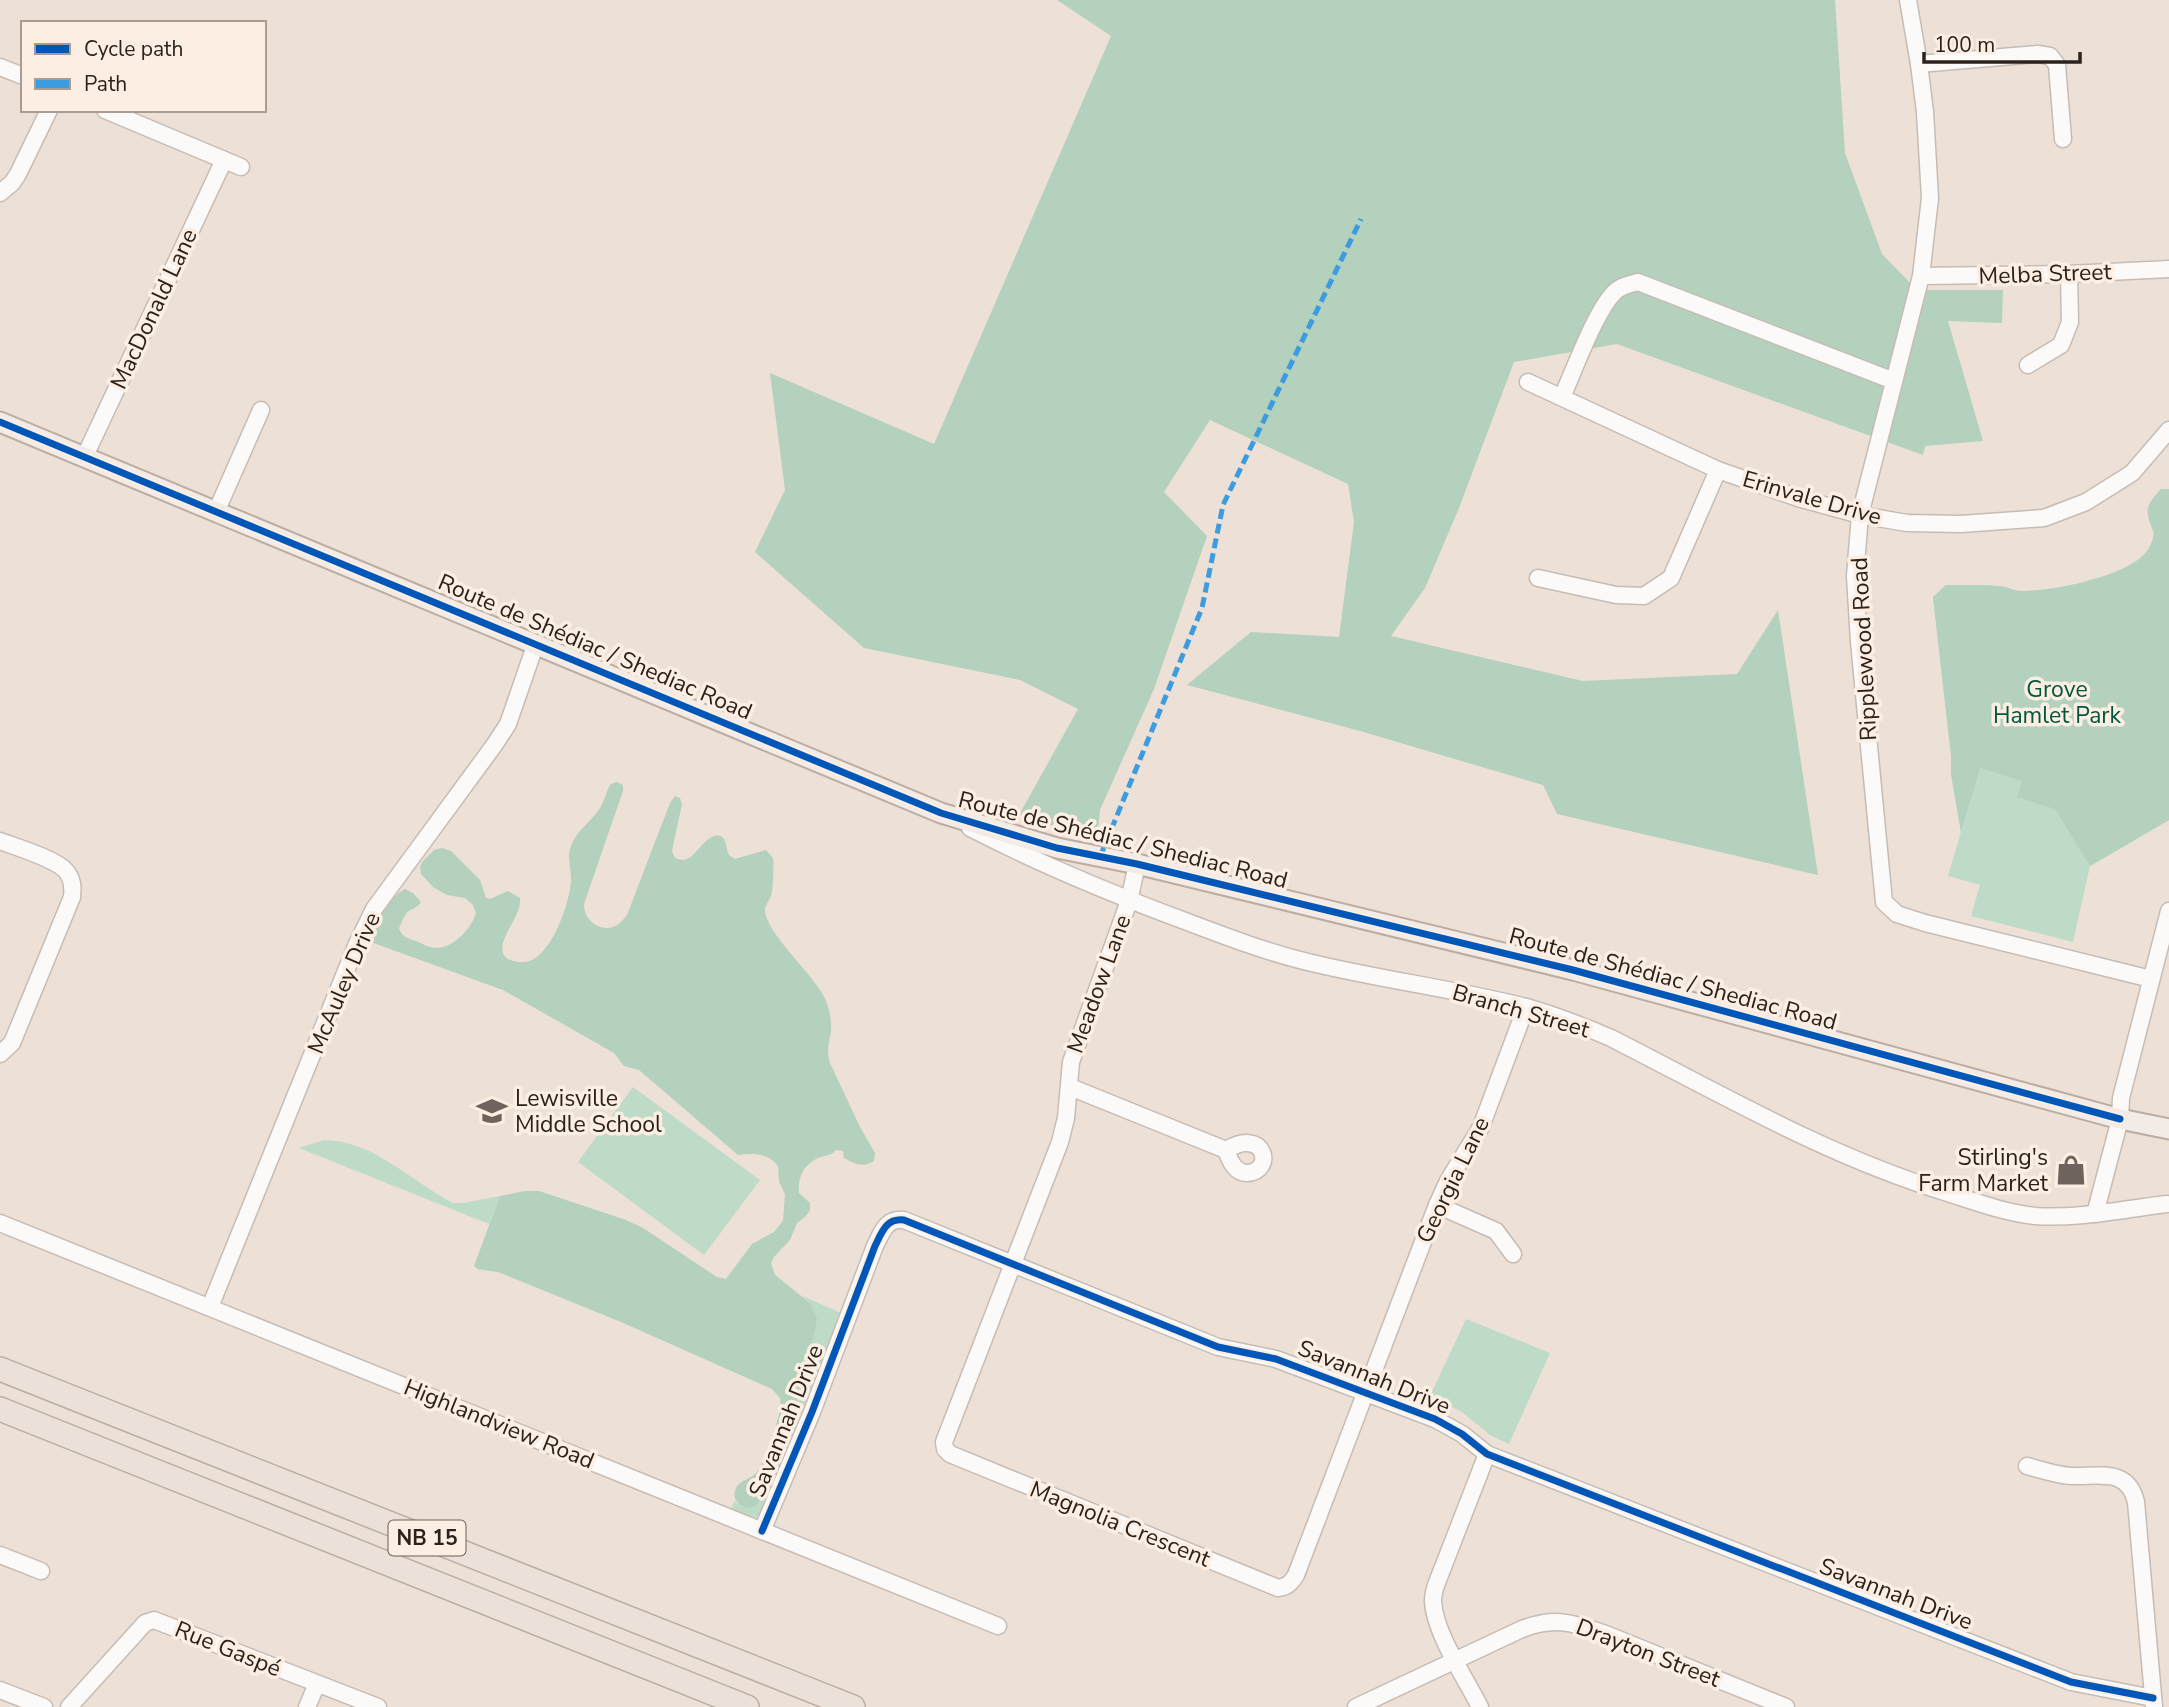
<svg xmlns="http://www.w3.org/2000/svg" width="2169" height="1707" viewBox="0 0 2169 1707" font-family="'Nunito Sans',sans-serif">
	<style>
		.green { fill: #bedbc7 }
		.forest { fill: #b3d1bc }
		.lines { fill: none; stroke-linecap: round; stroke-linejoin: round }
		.minor-casing { stroke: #c6bcb4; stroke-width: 19 }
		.major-casing { stroke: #bdaca1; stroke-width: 23 }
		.highway-casing { stroke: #bdaca1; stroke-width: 26 }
		.minor { stroke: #fcfaf9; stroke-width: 16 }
		.major { stroke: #f3ebe6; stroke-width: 19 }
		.highway { stroke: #ece1d9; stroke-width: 23 }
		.quiet { stroke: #3d9cdf; stroke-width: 5; stroke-dasharray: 10 5; stroke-linecap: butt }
		.cycleway-casing { stroke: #fceee3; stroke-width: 11 }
		.cycleway { stroke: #0057b8; stroke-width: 7 }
		.labels { text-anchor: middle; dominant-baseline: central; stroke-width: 7; stroke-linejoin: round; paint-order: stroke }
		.shield { fill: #fceee3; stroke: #6a5f58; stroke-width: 2 }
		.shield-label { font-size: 21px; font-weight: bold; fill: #2b221c }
		.street-label { font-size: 23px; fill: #2b221c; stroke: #fceee3 }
		.park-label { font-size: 23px; fill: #00583c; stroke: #fceee3 }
		.poi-label { font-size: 23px; fill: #2b221c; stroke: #fceee3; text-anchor: start }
	</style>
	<rect width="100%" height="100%" fill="#ede0d6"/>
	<g class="green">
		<path d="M 2161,489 L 2169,489 L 2169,820 L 2090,866 L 2073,942 L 1971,916 L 1980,885 L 1948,876 L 1961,832 L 1951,774 L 1951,755 L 1933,597 L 1946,585 C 1965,586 1986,584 2005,587 C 2010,588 2015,591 2020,591 C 2050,592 2134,576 2149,548 C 2152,544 2153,538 2154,533 C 2145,510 2145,508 2161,489 Z"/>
		<polygon points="633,1087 760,1180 704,1255 578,1162"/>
		<path d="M 324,1140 C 375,1141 410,1181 453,1203 L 463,1203 L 500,1196 L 489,1224 L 299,1148 Z"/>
		<polygon points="803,1296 841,1313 762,1511 757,1517 748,1516 731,1509 735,1501 738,1504 759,1501 773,1459 800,1393 801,1384 798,1374 802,1362 810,1303"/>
		<polygon points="1466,1319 1550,1353 1509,1444 1490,1435 1462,1412 1430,1396"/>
	</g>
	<g class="forest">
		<polygon points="1057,0 1835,0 1845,153 1882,254 1917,290 2003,290 2002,323 1948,321 1983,441 1925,446 1923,455 1617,344 1514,362 1459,508 1425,588 1391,636 1583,681 1737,674 1778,610 1818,875 1557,814 1543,785 1360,731 1187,685 1251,632 1339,637 1354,522 1348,484 1210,420 1164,492 1207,536 1154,689 1100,810 1097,840 1019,815 1078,709 1020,680 864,648 755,552 785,490 770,373 934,444 1111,36"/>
		<path d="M 2161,489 L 2169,489 L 2169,820 L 2090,866 L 2055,809 L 2017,797 L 2022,781 L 1980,768 L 1961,832 L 1951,774 L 1951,755 L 1933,597 L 1946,585 C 1965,586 1986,584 2005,587 C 2010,588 2015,591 2020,591 C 2050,592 2134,576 2149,548 C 2152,544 2153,538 2154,533 C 2145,510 2144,508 2161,489 Z"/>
		<path d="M 617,782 L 623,785 L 623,791 L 584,904 C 583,918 598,932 613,927 C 619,925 623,920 627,915 L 670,803 L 675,796 L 680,798 L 682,804 L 672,851 L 675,858 L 682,860 C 687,859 688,859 692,856 C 698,851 714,826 724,839 C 726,842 727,851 729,855 L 735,859 L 766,850 C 767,851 772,857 773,858 C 774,863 773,891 771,896 C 769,901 765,905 765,911 C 767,934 811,972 823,995 C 829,1005 832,1020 831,1032 C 829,1044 826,1050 830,1063 L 860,1127 L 875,1153 L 874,1161 C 863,1168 855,1164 844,1158 L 843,1151 L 836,1150 C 831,1155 828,1155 821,1157 C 804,1163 798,1176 799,1193 L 810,1203 L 810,1210 L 806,1216 L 797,1223 L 790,1240 L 774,1257 L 771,1263 L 775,1275 L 810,1303 L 817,1319 L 813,1338 L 798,1370 L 800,1393 L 773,1459 L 761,1497 L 757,1505 L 750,1508 C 741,1507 732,1501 735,1491 C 738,1480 750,1480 756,1473 C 768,1458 777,1424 781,1405 L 780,1398 L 772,1389 L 621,1322 L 498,1272 L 477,1269 L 474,1266 L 500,1196 L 525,1191 L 539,1191 L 626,1220 L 643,1228 L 717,1277 L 726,1279 L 752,1244 L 774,1232 L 783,1221 L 785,1194 L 779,1182 L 778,1166 C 768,1153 754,1153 738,1155 L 639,1070 L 624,1066 L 614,1053 L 503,990 L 368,941 C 374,926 391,895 405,889 L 413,893 L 421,902 C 417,909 410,908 406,914 C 403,918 401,924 399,928 C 402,937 407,938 416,941 C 423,944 429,948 437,948 C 453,948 472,928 476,913 L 473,905 L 465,898 L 447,895 L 433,887 L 421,874 L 420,867 L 422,862 L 434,850 L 442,848 L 451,851 L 480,880 L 486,898 L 490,899 L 508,891 L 520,898 C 522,917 498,937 503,953 C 505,960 514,962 520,962 C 549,966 569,905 571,882 C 572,870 566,858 571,846 C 576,831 592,821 600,808 C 605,800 606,791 611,784 Z"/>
	</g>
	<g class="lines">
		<g class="minor-casing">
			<g id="minor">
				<polyline points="1908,0 1919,64 1925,112 1930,198 1921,276 1860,515 1855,576 1859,642 1884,902 1897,914 1925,923 2151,979"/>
				<polyline points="1919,64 2037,54 2050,56 2057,65 2063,139"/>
				<polyline points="0,67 23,76"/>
				<polyline points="105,110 241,167"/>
				<polyline points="0,193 12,183 18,174 49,110"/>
				<polyline points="1921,276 2069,274 2169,269"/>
				<polyline points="2028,365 2061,345 2070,322 2069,274"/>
				<polyline points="1528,382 1718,470 1798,498 1860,515 1907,523 1961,524 2044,518 2086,502 2132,473 2169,430"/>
				<path d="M 1562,397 C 1574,371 1597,306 1617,290 C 1623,285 1631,284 1638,282 L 1894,381"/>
				<polyline points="84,458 224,160"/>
				<polyline points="216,512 261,410"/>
				<polyline points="1538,578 1616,595 1644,596 1671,578 1718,470"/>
				<path d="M 970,828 C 1040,864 1112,894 1185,921 C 1227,937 1269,953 1312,963 C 1383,980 1455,989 1526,1007 C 1555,1015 1583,1026 1611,1038 C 1721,1094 1829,1157 1948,1193 C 1976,1202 2006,1213 2035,1216 C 2079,1219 2124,1209 2167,1204"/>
				<path d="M 0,841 C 16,847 56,859 66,871 C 73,879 73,888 72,897 L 12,1043 L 0,1054"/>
				<path d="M 1137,864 L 1129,901 L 1071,1062 L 1066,1118 L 1060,1142 L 944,1442 L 945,1449 L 950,1454 L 1278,1588 C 1287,1587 1291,1583 1296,1575 L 1437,1205 L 1448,1181 L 1481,1127 L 1526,1007"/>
				<path d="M 1070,1087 L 1226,1150 C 1230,1161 1235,1173 1247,1173 C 1275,1172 1266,1126 1226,1150"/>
				<polyline points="1437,1205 1496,1231 1513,1254"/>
				<polyline points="2095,1214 2120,1119 2121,1098 2169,911"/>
				<polyline points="0,1223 998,1626"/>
				<polyline points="210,1307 356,946 374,909 495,744 508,724 536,643"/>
				<path d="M 2027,1466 C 2042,1470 2056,1475 2071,1476 C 2098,1477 2128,1467 2136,1502 L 2154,1707"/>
				<path d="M 762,1531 L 812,1412 L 875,1246 C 882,1232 886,1218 904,1220 L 1218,1347 L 1276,1359 L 1435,1419 L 1462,1434 L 1487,1454 L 2071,1682 L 2153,1698"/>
				<polyline points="0,1555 41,1571"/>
				<polyline points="0,1690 44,1707"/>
				<polyline points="69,1707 145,1623 154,1620 378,1707"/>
				<polyline points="307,1707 317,1684"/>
				<path d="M 1356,1707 L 1522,1629 C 1554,1617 1571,1622 1603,1633 L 1786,1707"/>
				<path d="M 1480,1707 C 1466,1679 1434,1632 1433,1601 C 1433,1594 1435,1587 1438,1580 L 1487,1454"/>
			</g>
		</g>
		<g class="major-casing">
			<polyline id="major" points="0,422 941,813 1057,848 1137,864 1573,970 2120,1119 2169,1129"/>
		</g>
		<g class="highway-casing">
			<g id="highway">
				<polyline points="0,1369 853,1707"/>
				<polyline points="0,1409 747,1707"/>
			</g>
		</g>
		<use href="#minor" class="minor"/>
		<use href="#major" class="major"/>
		<use href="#highway" class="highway"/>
		<polyline class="quiet" points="1100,857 1202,608 1223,505 1361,219"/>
		<g class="cycleway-casing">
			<g id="cycleway">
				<polyline points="0,422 941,813 1057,848 1137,864 1573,970 2120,1119"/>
				<path d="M 762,1531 L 812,1412 L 875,1246 C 882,1232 886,1218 904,1220 L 1218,1347 L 1276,1359 L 1435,1419 L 1462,1434 L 1487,1454 L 2071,1682 L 2153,1698"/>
			</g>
		</g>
		<use href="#cycleway" class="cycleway"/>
	</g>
	<defs>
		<g id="school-bare" transform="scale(2.415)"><path d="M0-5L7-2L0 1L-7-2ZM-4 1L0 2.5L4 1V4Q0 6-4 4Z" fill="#6f645d" stroke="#fceee3" stroke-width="2.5" paint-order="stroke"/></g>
		<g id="shop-bare" transform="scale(2.415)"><path d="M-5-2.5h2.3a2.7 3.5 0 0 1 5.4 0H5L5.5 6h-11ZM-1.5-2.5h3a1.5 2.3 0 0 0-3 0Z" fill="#6f645d" stroke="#fceee3" stroke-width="2.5" paint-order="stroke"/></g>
	</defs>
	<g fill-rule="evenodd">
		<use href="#school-bare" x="492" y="1111"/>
		<use href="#shop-bare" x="2071" y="1170"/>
	</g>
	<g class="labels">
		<rect class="shield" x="388.5" y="1520.5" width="77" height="35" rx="5"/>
		<g class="shield-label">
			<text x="427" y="1538">NB 15</text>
		</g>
		<g class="street-label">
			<text transform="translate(2045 274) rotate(-2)">Melba Street</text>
			<text transform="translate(154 309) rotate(-65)">MacDonald Lane</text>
			<text transform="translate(1812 498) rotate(16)">Erinvale Drive</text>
			<text transform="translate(595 647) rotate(23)">Route de Shédiac / Shediac Road</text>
			<text transform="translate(1864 649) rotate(-93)">Ripplewood Road</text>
			<text transform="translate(1123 840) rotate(14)">Route de Shédiac / Shediac Road</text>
			<text transform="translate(1673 979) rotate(15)">Route de Shédiac / Shediac Road</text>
			<text transform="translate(344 983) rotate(-67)">McAuley Drive</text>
			<text transform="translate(1099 984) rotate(-70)">Meadow Lane</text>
			<text transform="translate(1521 1011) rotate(16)">Branch Street</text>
			<text transform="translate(1453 1180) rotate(-64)">Georgia Lane</text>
			<text transform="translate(1374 1377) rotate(22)">Savannah Drive</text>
			<text transform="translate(786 1421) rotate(-68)">Savannah Drive</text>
			<text transform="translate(499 1424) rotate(22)">Highlandview Road</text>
			<text transform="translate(1120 1524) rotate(22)">Magnolia Crescent</text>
			<text transform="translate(1896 1594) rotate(21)">Savannah Drive</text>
			<text transform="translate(228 1649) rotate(22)">Rue Gaspé</text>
			<text transform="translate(1648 1653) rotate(21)">Drayton Street</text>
		</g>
		<g class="park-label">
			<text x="2057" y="689">Grove<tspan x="2057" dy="26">Hamlet Park</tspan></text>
		</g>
		<g class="poi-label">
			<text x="515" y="1098">Lewisville<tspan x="515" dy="26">Middle School</tspan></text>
			<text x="2048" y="1157" text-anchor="end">Stirling's<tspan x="2048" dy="26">Farm Market</tspan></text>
		</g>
	</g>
	<rect x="21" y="21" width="245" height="91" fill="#fceee3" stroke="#a89c93" stroke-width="2"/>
	<rect x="35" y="44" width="35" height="10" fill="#0057b8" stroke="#a89c93" stroke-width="2"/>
	<text x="84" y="56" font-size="21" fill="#2b221c">Cycle path</text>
	<rect x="35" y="79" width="35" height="10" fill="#3d9cdf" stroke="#a89c93" stroke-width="2"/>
	<text x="84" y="91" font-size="21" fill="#2b221c">Path</text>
	<path d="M1924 52v10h156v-10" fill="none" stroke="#2b221c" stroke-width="3.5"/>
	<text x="1934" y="52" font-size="21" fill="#2b221c" stroke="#fceee3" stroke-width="5" paint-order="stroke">100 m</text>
</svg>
